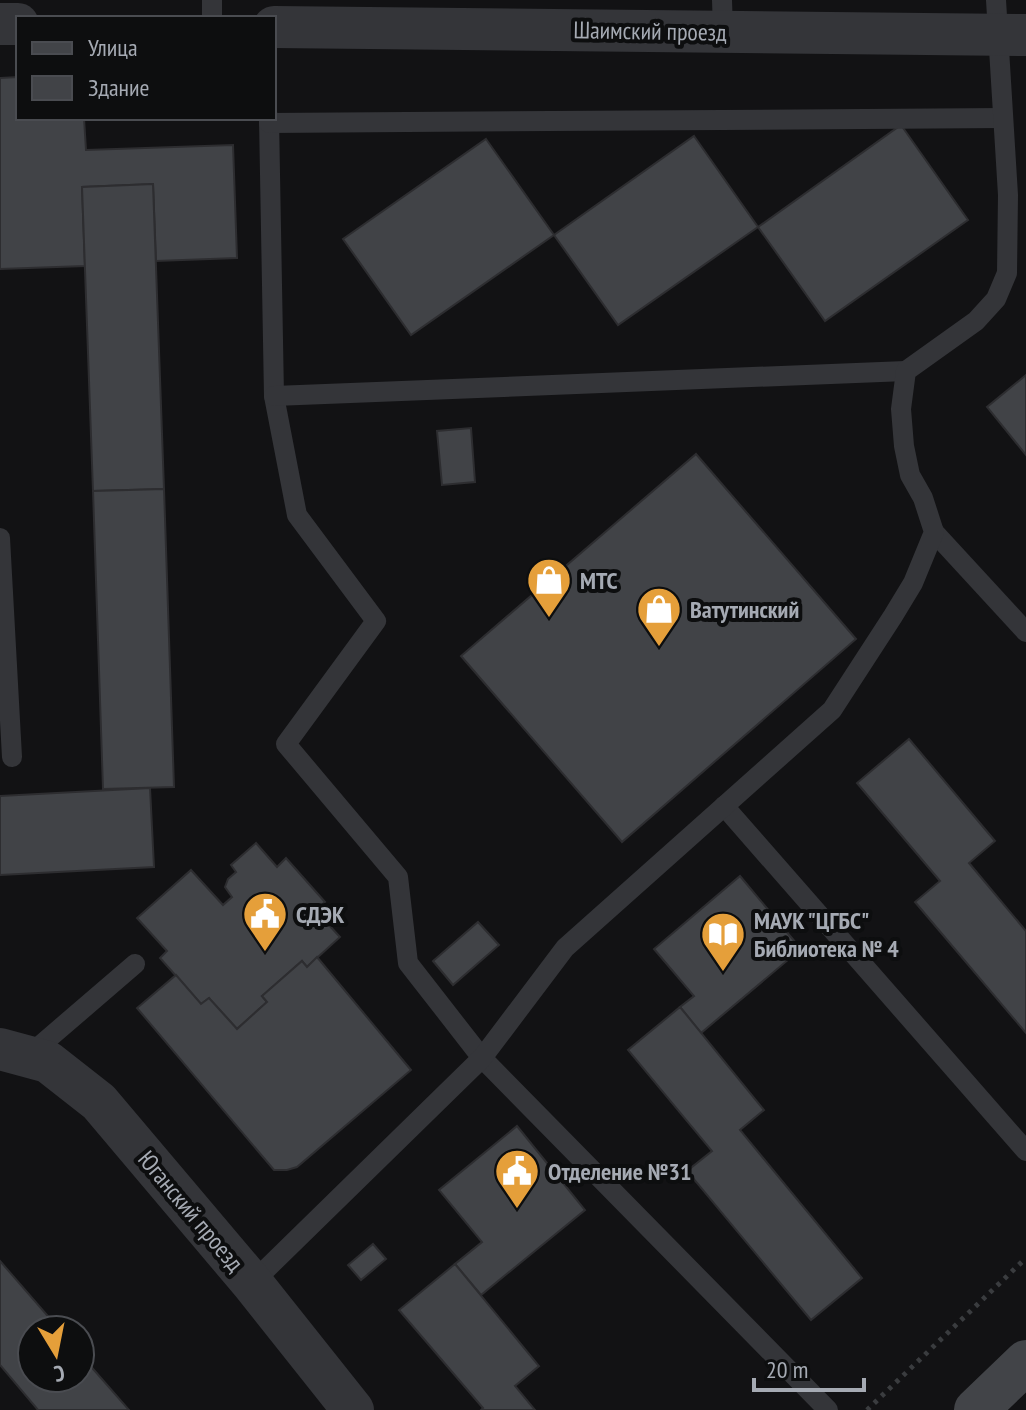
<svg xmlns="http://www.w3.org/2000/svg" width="1026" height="1410" viewBox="0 0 1026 1410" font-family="'PT Sans Narrow',sans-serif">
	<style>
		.building { fill: #414347; stroke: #2d2d30; stroke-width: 2 }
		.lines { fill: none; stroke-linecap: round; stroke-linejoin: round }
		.path { stroke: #3a3c3f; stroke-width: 5; stroke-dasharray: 4 6; stroke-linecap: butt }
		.lane { stroke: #343539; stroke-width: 20 }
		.street { stroke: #343539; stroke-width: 42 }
		.secondary { stroke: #424448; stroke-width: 44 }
		.labels { text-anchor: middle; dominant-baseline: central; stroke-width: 8; stroke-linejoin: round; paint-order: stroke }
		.street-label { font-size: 24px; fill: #a5aab3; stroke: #0d0e0f }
		.poi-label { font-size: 24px; font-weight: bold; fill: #a5aab3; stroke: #0d0e0f; text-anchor: start }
	</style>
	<rect width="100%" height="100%" fill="#121214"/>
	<g class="building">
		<polygon points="18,77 18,118 84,118 86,150 233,145 237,258 156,261 153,184 82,187 85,266 0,269 0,78"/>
		<polygon points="901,125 968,220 825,321 758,227"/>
		<polygon points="694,136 758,227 618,325 554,235"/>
		<polygon points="486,139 554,235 411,335 343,239"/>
		<polygon points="153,184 164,489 93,491 82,187"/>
		<polygon points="1026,375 1026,455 987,407"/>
		<polygon points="471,428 475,482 442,485 437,431"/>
		<polygon points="696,454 856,639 622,842 461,656"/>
		<polygon points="164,489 174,787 103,789 93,491"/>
		<polygon points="909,739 995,841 969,863 1026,931 1026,1033 915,902 940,881 857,783"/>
		<polygon points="150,788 154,867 0,875 0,796"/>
		<polygon points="256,843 277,867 286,858 325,902 315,910 340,937 307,967 302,961 262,996 267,1002 237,1029 209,998 201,1004 160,958 167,951 137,918 191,870 223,905 232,897 225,887 228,879 236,872 231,865"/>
		<polygon points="740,876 801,949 701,1033 680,1007 694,996 654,949"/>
		<polygon points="478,922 499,945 453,985 433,961"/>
		<polygon points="317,957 411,1070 297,1167 287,1170 274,1170 137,1008 176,975 201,1004 209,998 237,1029 267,1002 262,996 302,961 307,967"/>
		<polygon points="680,1007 764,1110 740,1130 862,1278 811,1320 687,1171 712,1151 628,1050"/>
		<polygon points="517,1126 585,1210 481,1295 455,1264 482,1242 439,1190"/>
		<polygon points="373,1244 386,1259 361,1280 348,1265"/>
		<polygon points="0,1261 60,1330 32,1330 32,1378 80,1378 80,1354 129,1410 38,1410 0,1365"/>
		<polygon points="455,1264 539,1366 515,1386 535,1410 481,1410 483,1408 399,1310"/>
	</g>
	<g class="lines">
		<polyline class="path" points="867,1410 1026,1258"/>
		<g class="lane">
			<polyline points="212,0 212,18"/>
			<polyline points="722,0 723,31"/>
			<polyline points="269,118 274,396 297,515 376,621 286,744 398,877 408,963 482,1058 828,1410"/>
			<polyline points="269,123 1003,118"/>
			<polyline points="274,396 906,371"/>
			<polyline points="934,532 1026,632"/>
			<polyline points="0,538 12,757"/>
			<polyline points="724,806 1026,1151"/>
			<polyline points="28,1056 135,964"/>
			<polyline points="252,1283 482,1058 565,948 832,710 893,616 913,583 934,532 923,498 910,475 904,446 901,409 906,371 976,321 996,299 1007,273 1008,195 996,0"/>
		</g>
		<g class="street">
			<polyline points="0,24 18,24"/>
			<polyline points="274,27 1026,35"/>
			<polyline points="0,1049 48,1062 99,1102 252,1283 353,1410"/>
		</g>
		<polyline class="secondary" points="976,1410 1026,1362"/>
	</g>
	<defs>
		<g id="shop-pin" transform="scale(2.3)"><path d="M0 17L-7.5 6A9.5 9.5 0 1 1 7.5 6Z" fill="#e59f3a" stroke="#0d0e0f"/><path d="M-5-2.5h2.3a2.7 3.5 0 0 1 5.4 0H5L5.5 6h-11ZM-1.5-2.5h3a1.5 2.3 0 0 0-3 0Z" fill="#fff"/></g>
		<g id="civic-pin" transform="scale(2.3)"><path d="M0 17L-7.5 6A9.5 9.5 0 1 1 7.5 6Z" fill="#e59f3a" stroke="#0d0e0f"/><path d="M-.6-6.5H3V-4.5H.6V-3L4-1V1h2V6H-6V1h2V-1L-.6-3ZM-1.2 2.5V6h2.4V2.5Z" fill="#fff"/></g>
		<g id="library-pin" transform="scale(2.3)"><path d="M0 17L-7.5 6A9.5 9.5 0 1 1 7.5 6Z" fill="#e59f3a" stroke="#0d0e0f"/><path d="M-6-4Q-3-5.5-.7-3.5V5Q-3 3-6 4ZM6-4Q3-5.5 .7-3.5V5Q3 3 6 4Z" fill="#fff"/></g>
	</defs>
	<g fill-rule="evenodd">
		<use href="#shop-pin" x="549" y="580"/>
		<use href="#shop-pin" x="659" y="609"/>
		<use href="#civic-pin" x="265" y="914"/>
		<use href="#library-pin" x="723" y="934"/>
		<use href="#civic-pin" x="517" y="1171"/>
	</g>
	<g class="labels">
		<g class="street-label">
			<text transform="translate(650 31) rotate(1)">Шаимский проезд</text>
			<text transform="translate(191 1211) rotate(50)">Юганский проезд</text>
		</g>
		<g class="poi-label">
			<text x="580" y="580">МТС</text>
			<text x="690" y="609">Ватутинский</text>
			<text x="296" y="914">СДЭК</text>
			<text x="754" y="920">МАУК "ЦГБС"<tspan x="754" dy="28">Библиотека № 4</tspan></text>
			<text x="548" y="1171">Отделение №31</text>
		</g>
	</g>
	<rect x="16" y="16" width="260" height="104" fill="#0d0e0f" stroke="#4a4c51" stroke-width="2"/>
	<rect x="32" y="42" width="40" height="12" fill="#424448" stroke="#4a4c51" stroke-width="2"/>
	<text x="88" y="56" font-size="24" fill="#a5aab3">Улица</text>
	<rect x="32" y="76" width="40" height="24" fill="#414347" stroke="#4a4c51" stroke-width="2"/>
	<text x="88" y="96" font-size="24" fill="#a5aab3">Здание</text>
	<g transform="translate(56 1354) rotate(170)"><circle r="38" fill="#0d0e0f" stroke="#4a4c51" stroke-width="2"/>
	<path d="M0-6L14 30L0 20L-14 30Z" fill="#e59f3a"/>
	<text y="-12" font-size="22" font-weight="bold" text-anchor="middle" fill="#a5aab3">С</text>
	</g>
	<path d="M754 1378v12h110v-12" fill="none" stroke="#a5aab3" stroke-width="4"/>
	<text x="766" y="1378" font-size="24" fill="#a5aab3" stroke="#0d0e0f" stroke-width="6" paint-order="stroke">20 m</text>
</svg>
